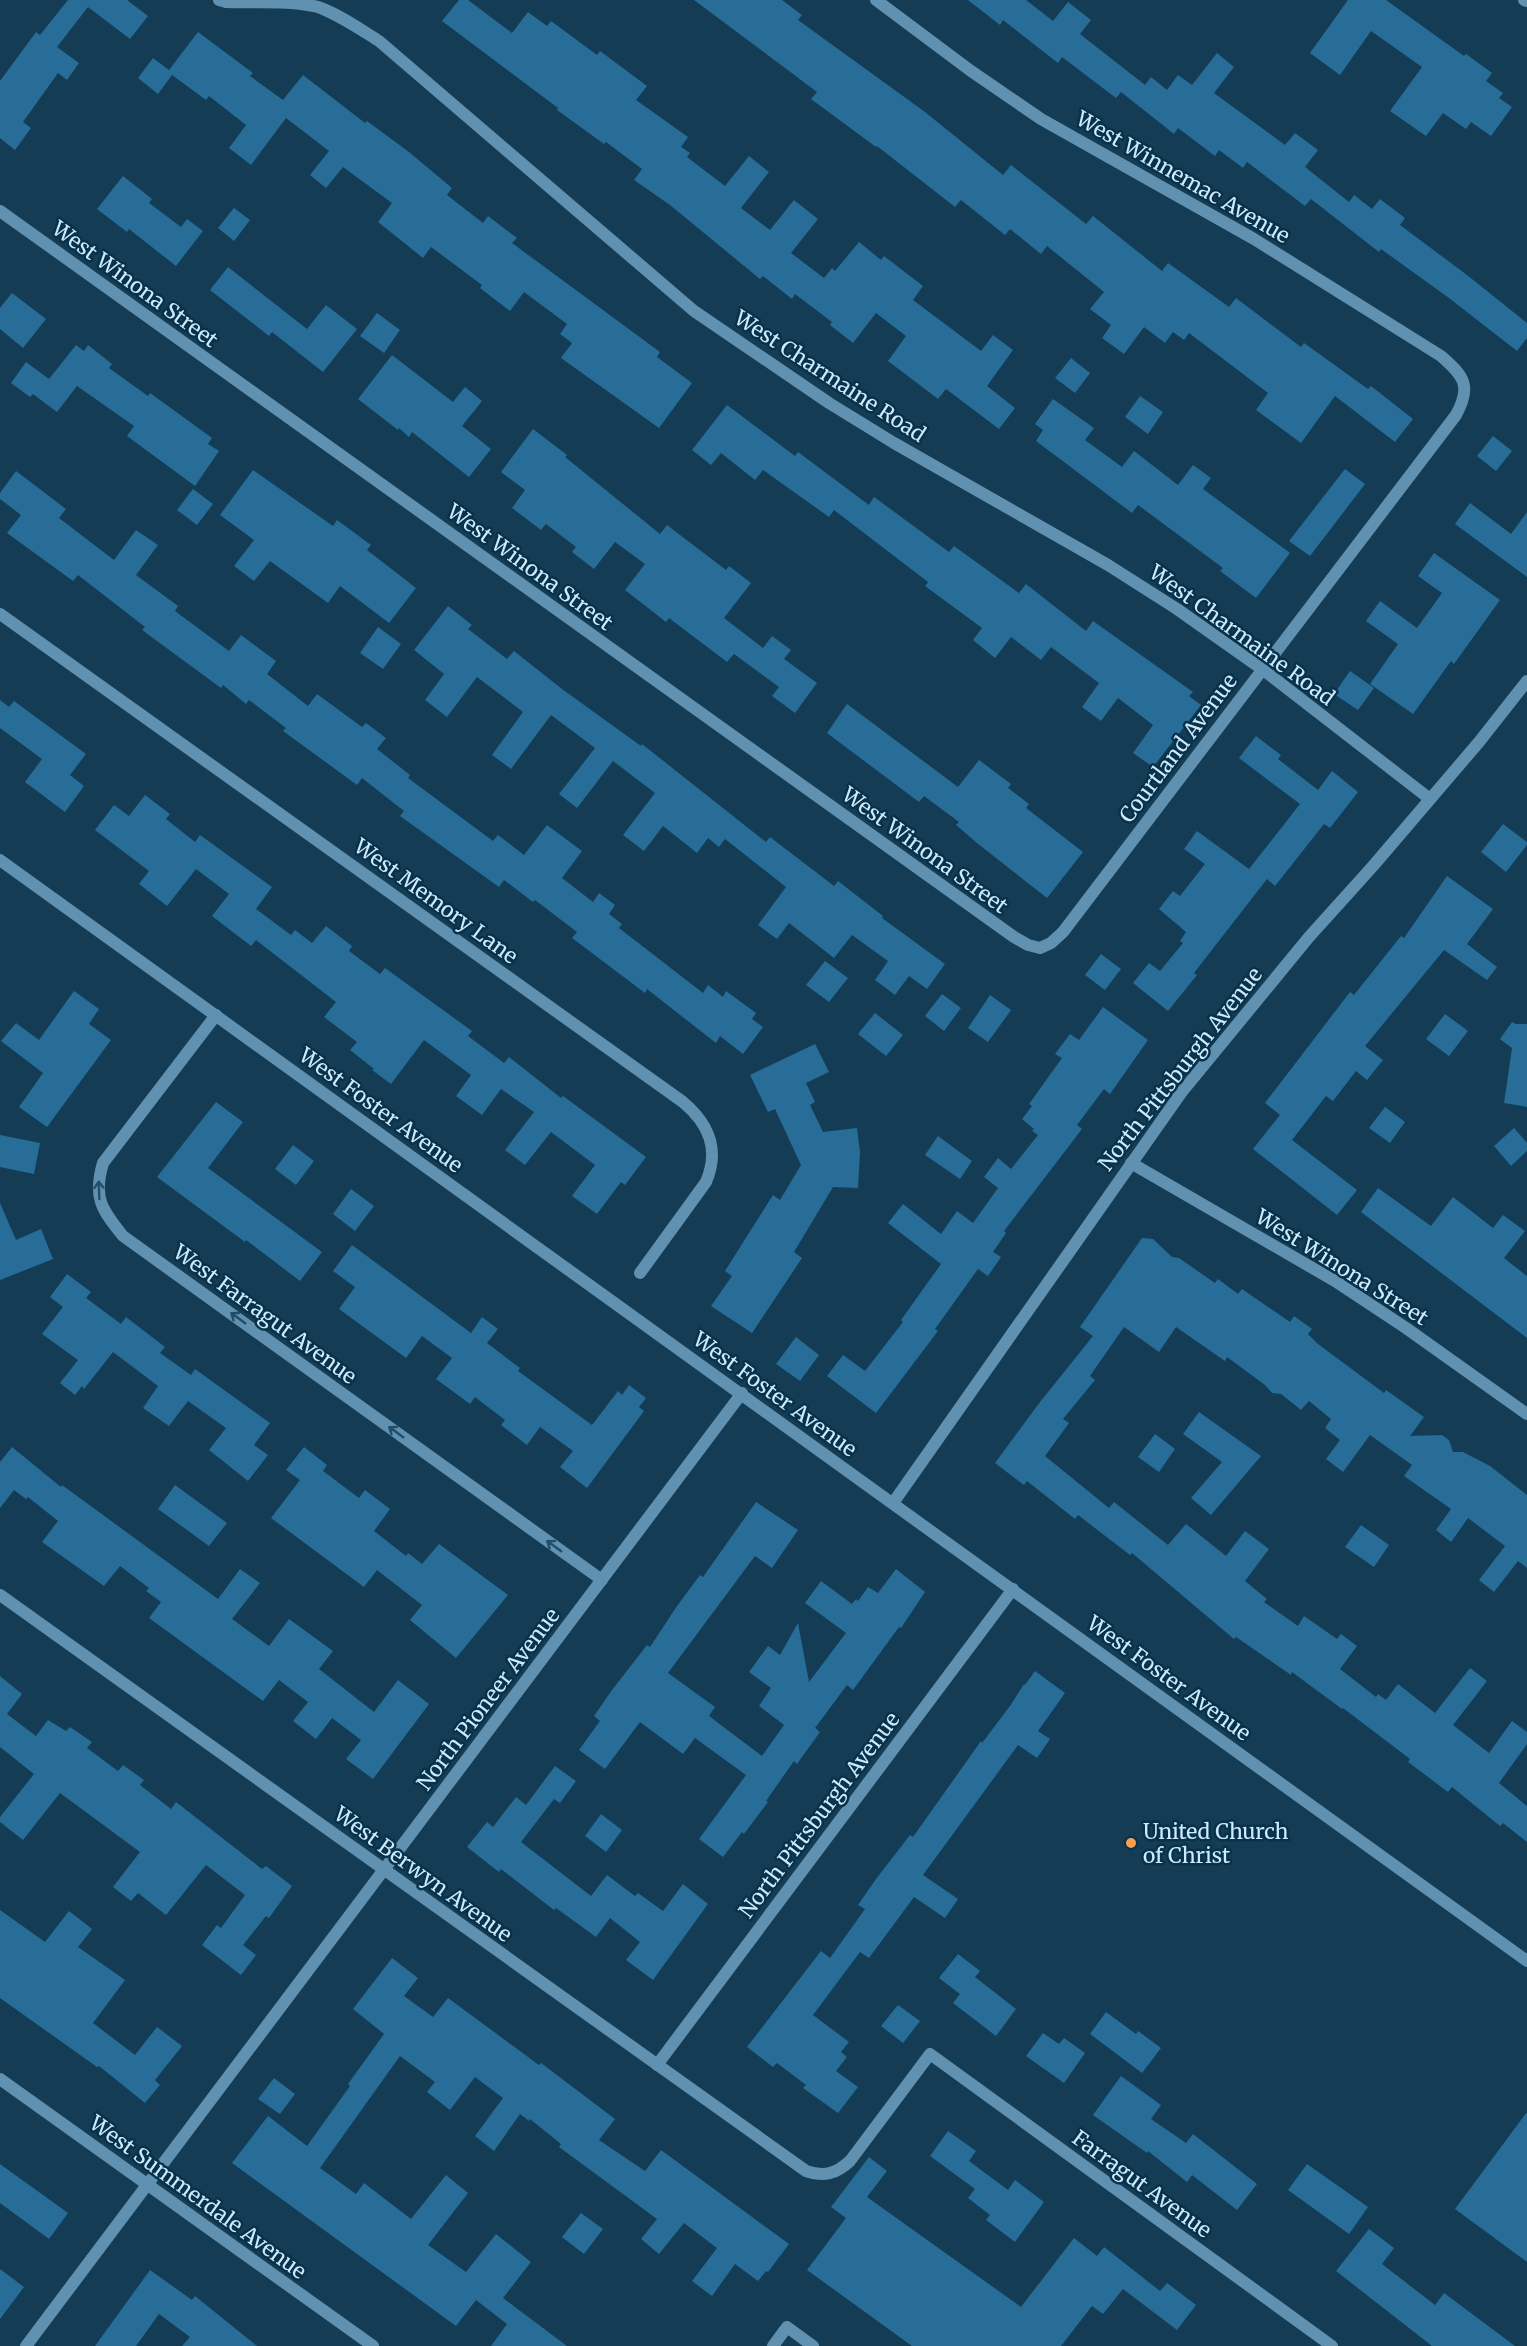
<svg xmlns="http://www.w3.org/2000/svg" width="1527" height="2346" viewBox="0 0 1527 2346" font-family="Merriweather,serif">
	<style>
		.building { fill: #276d97 }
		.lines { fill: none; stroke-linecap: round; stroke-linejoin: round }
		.minor { stroke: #6091b1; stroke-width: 12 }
		.tertiary { stroke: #6091b1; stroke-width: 12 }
		.oneway { stroke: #224e69 }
		.poi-dot { fill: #fa9f4f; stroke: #07324a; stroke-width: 2 }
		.labels { text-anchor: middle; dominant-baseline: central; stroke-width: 5; stroke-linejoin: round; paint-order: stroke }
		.street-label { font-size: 21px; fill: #cdeafe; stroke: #07324a }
		.poi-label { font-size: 21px; fill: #cdeafe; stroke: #07324a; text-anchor: start }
	</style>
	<rect width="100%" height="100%" fill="#143c55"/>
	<g class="building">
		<polygon points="68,0 127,0 148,16 130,39 88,7 57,47 79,63 67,80 58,73 23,122 31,128 15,150 0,138 0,81 36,32 40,35"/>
		<polygon points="459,0 468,0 512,33 528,12 547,26 551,21 597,55 600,51 647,86 636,100 688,137 681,147 690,153 687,157 725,186 749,156 769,172 741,208 770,230 794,200 818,219 791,253 824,278 832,268 835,271 859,242 881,260 884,256 923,286 913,300 981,351 993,335 1013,350 987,386 1015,408 999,429 946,389 938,399 888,361 906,336 876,313 853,343 830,325 832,322 795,294 792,299 763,276 760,279 670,205 634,180 642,169 606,142 604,144 557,110 558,108 442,21"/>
		<polygon points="694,0 782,0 802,15 798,20 925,112 1003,175 1011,165 1086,224 1093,216 1162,271 1168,263 1229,307 1236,298 1301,347 1304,343 1368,389 1371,386 1413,419 1395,442 1335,396 1301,443 1256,410 1268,393 1189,333 1184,340 1173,332 1165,343 1144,327 1124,354 1102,338 1111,325 1090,309 1104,292 1047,246 1041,254 1010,229 1005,235 961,200 955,207 877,146 876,147 811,99 817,92"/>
		<polygon points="968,0 1026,0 1053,21 1068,2 1091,20 1080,34 1145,85 1151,77 1167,90 1178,75 1192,85 1217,53 1234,67 1214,93 1285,145 1295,133 1318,150 1305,167 1349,202 1354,195 1372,209 1380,199 1405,218 1400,225 1467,275 1527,323 1527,338 1517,351 1449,298 1381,249 1379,252 1311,199 1305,206 1247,162 1243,168 1219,150 1215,156 1178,128 1174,134 1121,92 1116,98 1062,57 1058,63 1003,20 1000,25"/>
		<polygon points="1348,0 1386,0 1464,56 1466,54 1492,73 1486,81 1503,93 1499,98 1512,107 1491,136 1471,122 1466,129 1443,113 1426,136 1390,111 1422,67 1371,31 1340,75 1310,53"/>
		<polygon points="198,32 253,73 250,76 283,100 303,75 365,123 367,121 409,152 452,188 447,195 483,223 488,216 517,238 512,243 660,352 657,357 692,383 659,428 561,358 572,343 560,334 567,324 524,292 510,311 480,288 482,285 431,247 423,258 378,222 392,203 343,167 326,188 310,175 329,151 286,118 251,165 229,148 246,125 209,96 206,100 172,75 158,94 138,78 153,58 169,70"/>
		<polygon points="123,176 152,199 149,203 181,227 187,219 203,231 176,266 129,229 127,232 97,209"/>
		<polygon points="234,208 250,220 234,241 218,228"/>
		<polygon points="228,267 307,329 326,305 357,329 323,372 272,332 269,336 210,290"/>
		<polygon points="12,293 46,319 23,348 0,329 0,308"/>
		<polygon points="377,313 400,330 384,353 360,336"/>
		<polygon points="76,345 84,351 88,345 112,364 109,368 148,396 150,393 212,438 208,444 219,451 195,486 127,436 134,426 77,386 57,412 33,394 30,397 11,383 26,362 49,379"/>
		<polygon points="392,355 453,402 465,387 482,401 462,426 491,449 469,477 412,432 409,437 399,428 398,430 358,399"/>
		<polygon points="1071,358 1090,373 1075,393 1055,378"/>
		<polygon points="1140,396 1163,412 1148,434 1125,417"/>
		<polygon points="1053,399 1094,428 1085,440 1122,467 1134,451 1178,485 1193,465 1211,478 1203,489 1290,553 1256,598 1220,571 1223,568 1138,505 1132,513 1036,441 1043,430 1035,424"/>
		<polygon points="727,405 795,456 798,452 869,505 874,497 949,552 954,546 1019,593 1026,584 1086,631 1093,621 1193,692 1189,696 1201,705 1153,767 1133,753 1153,725 1118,698 1101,721 1082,707 1099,683 1051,647 1041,660 1011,637 995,658 973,640 982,628 925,586 928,582 834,510 829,517 763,470 755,480 721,453 711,465 692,450"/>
		<polygon points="533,429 567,455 565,457 660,534 667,525 726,570 729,566 751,583 724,618 763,648 772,636 791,650 784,659 817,683 795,713 772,696 779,687 734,654 727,662 669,618 666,622 625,590 645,564 615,542 594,569 572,552 576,547 546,524 541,530 512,508 525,490 501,472"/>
		<polygon points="1493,436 1512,451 1496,471 1477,456"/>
		<polygon points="1345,469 1365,484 1310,556 1289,541"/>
		<polygon points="253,470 333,526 337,520 371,545 367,550 416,588 389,623 340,586 328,603 270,561 254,581 234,566 254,540 220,515"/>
		<polygon points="16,471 66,509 59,518 114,560 136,530 158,545 136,575 178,606 175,611 229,651 241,635 276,661 267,674 308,706 317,694 362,727 366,723 386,738 377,749 410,775 408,778 493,841 498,835 524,855 547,825 582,851 562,878 593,902 599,893 615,905 609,914 622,924 619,928 703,993 708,985 723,997 726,991 756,1013 752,1019 763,1027 743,1054 720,1036 716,1043 647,989 645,993 572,938 577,932 535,900 533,902 504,880 499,887 400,816 404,811 362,778 357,785 283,731 286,728 249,700 246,704 223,685 221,688 142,630 145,627 78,575 73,581 7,533 21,515 0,499 0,493"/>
		<polygon points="193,489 213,504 197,525 177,510"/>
		<polygon points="1470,503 1511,534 1527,512 1527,577 1455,524"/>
		<polygon points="1434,553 1500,600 1454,664 1451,661 1413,714 1370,684 1398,644 1366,621 1380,601 1417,628 1442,593 1418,576"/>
		<polygon points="448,606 472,625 468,629 507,659 514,651 562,689 641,746 642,744 766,842 770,837 834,886 838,881 883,916 882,918 945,964 927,989 909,976 895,995 875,980 888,961 852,935 834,958 789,923 777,939 758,925 786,887 725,839 719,847 708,838 697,853 663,826 644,851 623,835 655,793 613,761 577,808 559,794 595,748 551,715 511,769 492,755 523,712 477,677 447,717 425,700 444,674 414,650"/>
		<polygon points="378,627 401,644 383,669 360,653"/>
		<polygon points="1350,671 1374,688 1358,710 1334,694"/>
		<polygon points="0,700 9,707 14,701 86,754 70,775 84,786 65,812 25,782 42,759 0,728"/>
		<polygon points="847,704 958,787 979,760 1011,784 1008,788 1029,804 1026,808 1083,852 1047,898 977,843 956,825 959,822 924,796 919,802 827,733"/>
		<polygon points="1256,736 1281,755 1278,759 1318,790 1332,771 1358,792 1330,828 1324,824 1275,886 1267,879 1194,973 1197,975 1168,1011 1133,983 1149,963 1160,971 1183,943 1180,941 1186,932 1159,909 1173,891 1180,896 1205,864 1184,849 1197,831 1249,869 1300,804 1239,758"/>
		<polygon points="145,795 170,814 166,819 195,842 200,835 272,887 256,909 291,935 295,930 312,943 326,926 352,946 349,951 380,974 385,968 472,1031 468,1036 504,1063 509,1057 561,1098 563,1096 646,1157 625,1185 621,1182 597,1214 572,1196 595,1165 551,1132 525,1165 505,1150 534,1112 501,1089 482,1115 456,1096 471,1075 424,1040 391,1084 372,1070 374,1069 350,1050 357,1042 324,1017 336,1002 256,940 251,946 212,916 229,894 196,869 167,906 139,884 149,871 95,830 114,805 129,816"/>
		<polygon points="1503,824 1527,842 1527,845 1506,872 1481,852"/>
		<polygon points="1447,876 1493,909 1467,944 1497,967 1487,980 1444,950 1365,1046 1383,1060 1367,1080 1356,1071 1333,1101 1326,1096 1292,1140 1357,1190 1337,1215 1253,1149 1280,1115 1265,1103 1350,992 1354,995 1401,936 1404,938"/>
		<polygon points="1101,954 1121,969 1105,990 1085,975"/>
		<polygon points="825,961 848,978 829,1002 806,985"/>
		<polygon points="74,991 99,1009 89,1024 111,1040 47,1127 19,1107 43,1073 1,1041 16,1023 39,1040"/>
		<polygon points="942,994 961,1008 944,1031 925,1016"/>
		<polygon points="990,995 1011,1010 988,1042 968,1028"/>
		<polygon points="1103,1007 1148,1040 1110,1094 1104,1089 1077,1125 1082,1129 1004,1231 1006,1233 993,1252 1001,1257 988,1276 978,1269 935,1329 938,1331 876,1413 827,1376 843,1355 865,1371 903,1322 901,1320 941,1264 888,1223 903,1204 941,1234 957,1211 973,1223 998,1188 984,1177 998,1158 1011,1169 1038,1135 1032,1131 1034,1129 1022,1119 1032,1106 1029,1104 1062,1058 1055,1054 1070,1034 1079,1040"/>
		<polygon points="875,1013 903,1035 886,1056 858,1034"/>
		<polygon points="1445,1014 1468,1031 1449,1056 1426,1039"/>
		<polygon points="1512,1022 1516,1024 1527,1024 1527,1107 1504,1103 1512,1048 1500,1039"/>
		<polygon points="815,1044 829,1072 806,1083 815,1102 810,1105 823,1132 857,1128 860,1152 858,1188 833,1187 794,1252 802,1258 752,1333 711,1306 732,1276 725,1271 773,1195 780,1200 801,1165 775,1109 768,1112 750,1075"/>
		<polygon points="216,1102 243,1122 208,1168 322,1252 300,1281 246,1240 245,1242 157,1177"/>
		<polygon points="1385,1107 1405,1122 1390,1143 1369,1128"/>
		<polygon points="1514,1128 1527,1143 1527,1151 1511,1166 1494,1146"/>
		<polygon points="0,1135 40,1143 34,1174 0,1167"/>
		<polygon points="938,1136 972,1161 960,1179 925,1155"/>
		<polygon points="293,1145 314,1161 296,1185 275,1169"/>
		<polygon points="1378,1188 1431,1226 1453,1197 1493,1228 1503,1215 1525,1231 1504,1258 1527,1276 1527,1338 1361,1212"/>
		<polygon points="351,1189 374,1206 355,1231 333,1214"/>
		<polygon points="0,1203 16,1240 41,1229 53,1259 0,1280"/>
		<polygon points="1142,1238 1153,1239 1172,1257 1179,1258 1215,1283 1218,1279 1238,1294 1242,1289 1290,1322 1294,1316 1312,1329 1308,1334 1318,1344 1384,1393 1386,1390 1424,1417 1410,1436 1442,1435 1449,1440 1453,1452 1463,1452 1490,1466 1527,1495 1527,1568 1518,1561 1494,1592 1479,1580 1505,1546 1468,1518 1451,1542 1436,1530 1451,1509 1404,1476 1412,1465 1370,1435 1343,1472 1326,1459 1340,1440 1325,1428 1331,1419 1309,1401 1301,1410 1281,1394 1272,1393 1265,1385 1227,1357 1225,1361 1176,1327 1159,1352 1124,1327 1090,1376 1095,1380 1063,1419 1069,1423 1045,1456 1109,1508 1114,1502 1168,1545 1186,1524 1226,1556 1245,1531 1269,1549 1245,1581 1267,1599 1264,1602 1298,1626 1304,1616 1337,1639 1341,1634 1357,1646 1340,1669 1376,1697 1378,1694 1386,1700 1398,1684 1435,1713 1470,1668 1487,1681 1453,1725 1489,1753 1512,1721 1527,1732 1527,1744 1499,1783 1527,1806 1527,1842 1503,1823 1500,1826 1452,1787 1448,1792 1408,1762 1410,1759 1343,1708 1342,1709 1292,1672 1291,1675 1236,1637 1234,1639 1132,1553 1130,1555 1078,1515 1075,1519 1027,1481 1024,1485 995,1463 1040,1402 1093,1336 1080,1327"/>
		<polygon points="352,1245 471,1333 482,1317 498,1329 487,1343 520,1368 518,1371 592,1425 618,1391 622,1395 629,1385 646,1398 639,1407 644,1411 587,1488 560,1467 573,1451 540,1427 527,1445 501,1425 505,1420 475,1397 470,1404 436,1379 452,1358 422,1336 406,1358 339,1309 355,1287 333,1271"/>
		<polygon points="67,1274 91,1292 86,1298 121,1324 126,1317 165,1347 160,1353 191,1375 195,1369 270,1423 254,1445 268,1455 248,1481 209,1450 226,1428 188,1401 169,1426 143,1408 158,1386 113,1352 84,1389 82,1386 75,1395 60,1383 78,1360 42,1334 63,1307 50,1297"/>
		<polygon points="796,1337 819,1355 800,1381 776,1364"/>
		<polygon points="1199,1412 1261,1456 1211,1515 1191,1498 1222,1462 1183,1434"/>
		<polygon points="1155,1434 1175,1449 1159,1472 1138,1457"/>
		<polygon points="12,1447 61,1487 62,1485 218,1599 240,1569 260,1583 232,1619 269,1646 289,1619 333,1651 319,1669 374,1712 398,1680 429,1704 373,1779 346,1759 361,1740 332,1718 316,1739 293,1721 308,1702 279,1680 263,1701 149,1618 161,1602 146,1591 149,1588 120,1566 104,1586 42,1542 58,1521 28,1497 26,1499 14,1490 0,1508 0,1462"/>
		<polygon points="304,1447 327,1465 323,1471 359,1498 365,1490 390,1509 374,1531 406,1556 408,1553 422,1564 439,1544 508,1595 456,1658 410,1620 422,1605 377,1570 364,1587 271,1518 300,1480 286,1470"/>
		<polygon points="175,1485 227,1523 209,1546 158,1509"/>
		<polygon points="756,1502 798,1530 772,1568 755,1556 668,1673 715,1707 709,1716 762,1756 784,1725 759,1706 771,1688 749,1672 768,1646 780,1655 798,1623 809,1682 846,1633 805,1603 821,1581 852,1604 856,1599 858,1601 868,1587 878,1593 896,1569 925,1592 901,1628 899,1627 853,1690 847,1685 815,1728 820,1732 797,1764 794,1761 766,1801 768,1802 744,1834 742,1832 723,1857 699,1839 746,1775 695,1738 683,1754 640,1722 605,1769 579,1750 600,1721 594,1716 612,1690 647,1645 650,1647 677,1606 700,1575 703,1577"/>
		<polygon points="1361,1525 1389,1545 1374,1567 1345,1547"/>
		<polygon points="1035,1671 1065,1693 1038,1731 1050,1739 1037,1758 1018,1745 923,1875 958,1899 945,1918 914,1897 869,1958 860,1952 813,2015 849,2042 841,2052 847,2057 836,2071 858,2087 838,2113 803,2088 806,2085 777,2063 773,2067 747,2047 821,1951 830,1958 865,1909 858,1905 876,1879 910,1835 913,1837 981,1741 982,1743 1010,1706 1024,1684 1025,1685"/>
		<polygon points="0,1676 22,1694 7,1714 36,1736 48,1720 66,1731 70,1727 92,1742 87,1748 118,1771 123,1765 144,1780 140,1785 171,1809 176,1802 262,1869 266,1866 292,1886 269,1918 266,1916 243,1945 256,1955 241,1975 202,1945 217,1925 221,1928 245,1895 206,1865 166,1915 138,1893 131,1901 113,1887 140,1852 60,1793 23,1840 0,1822 0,1817 34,1774 0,1747"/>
		<polygon points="555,1766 576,1781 560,1803 554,1799 521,1842 591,1896 607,1875 635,1896 638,1893 663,1911 683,1884 708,1904 653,1980 626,1960 640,1942 610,1918 596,1937 556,1908 554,1910 501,1869 499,1872 467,1847 487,1822 493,1827 516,1797 526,1805"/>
		<polygon points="601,1814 622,1830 606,1852 585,1836"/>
		<polygon points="0,1910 45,1942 69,1911 92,1929 78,1947 125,1980 93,2023 135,2055 157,2027 182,2046 155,2080 160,2085 145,2103 99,2066 97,2067 0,1998"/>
		<polygon points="958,1954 980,1971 975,1977 1016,2009 996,2036 953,2003 960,1994 939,1978"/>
		<polygon points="392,1958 418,1978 404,1996 433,2017 448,1998 539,2065 541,2063 615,2119 599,2140 645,2171 661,2150 789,2244 768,2272 766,2271 758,2281 735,2264 712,2296 692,2281 717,2248 684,2223 659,2254 641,2239 657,2219 559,2147 561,2144 530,2119 529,2121 520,2114 494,2151 475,2136 503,2098 475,2077 450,2110 427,2092 435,2082 400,2056 320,2168 356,2194 364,2183 411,2219 446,2175 468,2193 428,2245 466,2272 496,2234 531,2262 503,2298 567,2346 491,2346 507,2324 476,2300 456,2326 232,2163 268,2116 307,2146 350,2086 348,2084 384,2034 353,2009"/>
		<polygon points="898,2005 920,2021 903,2043 881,2026"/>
		<polygon points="1106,2012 1136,2034 1138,2031 1161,2048 1142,2073 1090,2034"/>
		<polygon points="1043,2033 1059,2044 1064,2038 1085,2053 1064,2083 1026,2056"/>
		<polygon points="1121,2076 1161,2105 1151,2119 1186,2143 1193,2134 1257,2184 1237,2210 1192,2175 1187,2182 1148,2151 1147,2153 1093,2115"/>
		<polygon points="274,2078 295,2094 280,2114 258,2099"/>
		<polygon points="1527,2112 1527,2262 1455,2209"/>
		<polygon points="948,2131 976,2151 969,2161 1008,2190 1015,2180 1044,2202 1015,2242 986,2220 990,2215 968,2198 975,2189 930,2156"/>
		<polygon points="869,2157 887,2171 867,2197 1021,2307 1074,2238 1097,2256 1104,2247 1160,2291 1167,2283 1196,2305 1177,2330 1123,2289 1103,2314 1092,2306 1061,2346 912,2346 807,2270 846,2218 831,2207"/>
		<polygon points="0,2164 68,2213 49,2239 0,2203"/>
		<polygon points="1307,2164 1368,2207 1349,2234 1288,2190"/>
		<polygon points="581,2213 603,2229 584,2254 562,2237"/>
		<polygon points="1369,2229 1394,2248 1382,2264 1435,2305 1444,2293 1515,2346 1432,2346 1336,2271"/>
		<polygon points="0,2269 24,2287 0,2319"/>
		<polygon points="150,2270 192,2300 195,2296 257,2346 182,2346 190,2337 159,2314 136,2346 95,2346"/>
	</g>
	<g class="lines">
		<g class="minor">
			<path d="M 219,0 L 226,2 C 256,3 289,0 318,7 C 340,15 360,29 379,41 L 694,311 L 829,403 L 894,443 L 1108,565 L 1177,609 L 1262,669 L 1430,799"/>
			<polyline points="1524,0 1527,1"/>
			<path d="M 0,211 L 1014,937 L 1028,945 L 1040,948 L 1051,943 L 1063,932 L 1456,415 C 1472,386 1464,376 1441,356 L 1254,239 L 1041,119 L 971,71 L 876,0"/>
			<path d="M 0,614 L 683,1102 C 709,1124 720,1149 706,1182 L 640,1273"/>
			<path d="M 216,1015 L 103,1163 C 93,1197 101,1209 123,1236 L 602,1580"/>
			<polyline points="1131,1163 1335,1281 1406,1328 1527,1414"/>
			<polyline points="893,1503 1181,1093 1309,937 1373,866 1479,742 1527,681"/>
			<path d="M 0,1595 L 806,2171 C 824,2177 836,2174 850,2161 L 930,2054 L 1332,2346"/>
			<polyline points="657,2065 1013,1589"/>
			<polyline points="0,2079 373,2346"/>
			<polyline points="26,2346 742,1393"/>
			<polyline points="773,2346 787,2327 813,2346"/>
		</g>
		<polyline class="tertiary" points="0,860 1527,1961"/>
	</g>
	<defs><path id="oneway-shaft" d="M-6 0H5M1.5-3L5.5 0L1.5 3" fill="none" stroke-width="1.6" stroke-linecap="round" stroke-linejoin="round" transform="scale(1.5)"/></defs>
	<g class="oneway">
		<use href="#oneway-shaft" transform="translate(99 1190) rotate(-92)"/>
		<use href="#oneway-shaft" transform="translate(238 1318) rotate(-144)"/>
		<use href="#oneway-shaft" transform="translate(396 1432) rotate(-144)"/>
		<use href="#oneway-shaft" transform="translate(554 1546) rotate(-144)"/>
	</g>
	<circle class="poi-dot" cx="1131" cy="1843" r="6"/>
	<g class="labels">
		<g class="street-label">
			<text transform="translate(1183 177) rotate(30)">West Winnemac Avenue</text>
			<text transform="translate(135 284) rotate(36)">West Winona Street</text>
			<text transform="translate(830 376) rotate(33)">West Charmaine Road</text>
			<text transform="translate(530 567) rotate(36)">West Winona Street</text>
			<text transform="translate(1242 635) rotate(36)">West Charmaine Road</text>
			<text transform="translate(1178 748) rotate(-53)">Courtland Avenue</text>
			<text transform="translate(925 850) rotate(36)">West Winona Street</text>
			<text transform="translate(436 901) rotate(36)">West Memory Lane</text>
			<text transform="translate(1180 1069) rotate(-52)">North Pittsburgh Avenue</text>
			<text transform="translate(381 1110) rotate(36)">West Foster Avenue</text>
			<text transform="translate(1342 1267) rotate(32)">West Winona Street</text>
			<text transform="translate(265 1314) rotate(36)">West Farragut Avenue</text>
			<text transform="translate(775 1394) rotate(36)">West Foster Avenue</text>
			<text transform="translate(1169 1678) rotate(36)">West Foster Avenue</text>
			<text transform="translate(488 1699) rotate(-53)">North Pioneer Avenue</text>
			<text transform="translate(819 1815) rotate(-53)">North Pittsburgh Avenue</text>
			<text transform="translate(423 1874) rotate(36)">West Berwyn Avenue</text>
			<text transform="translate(1142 2184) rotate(36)">Farragut Avenue</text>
			<text transform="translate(198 2197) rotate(36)">West Summerdale Avenue</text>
		</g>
		<g class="poi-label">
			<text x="1143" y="1831">United Church<tspan x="1143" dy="24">of Christ</tspan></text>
		</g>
	</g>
</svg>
